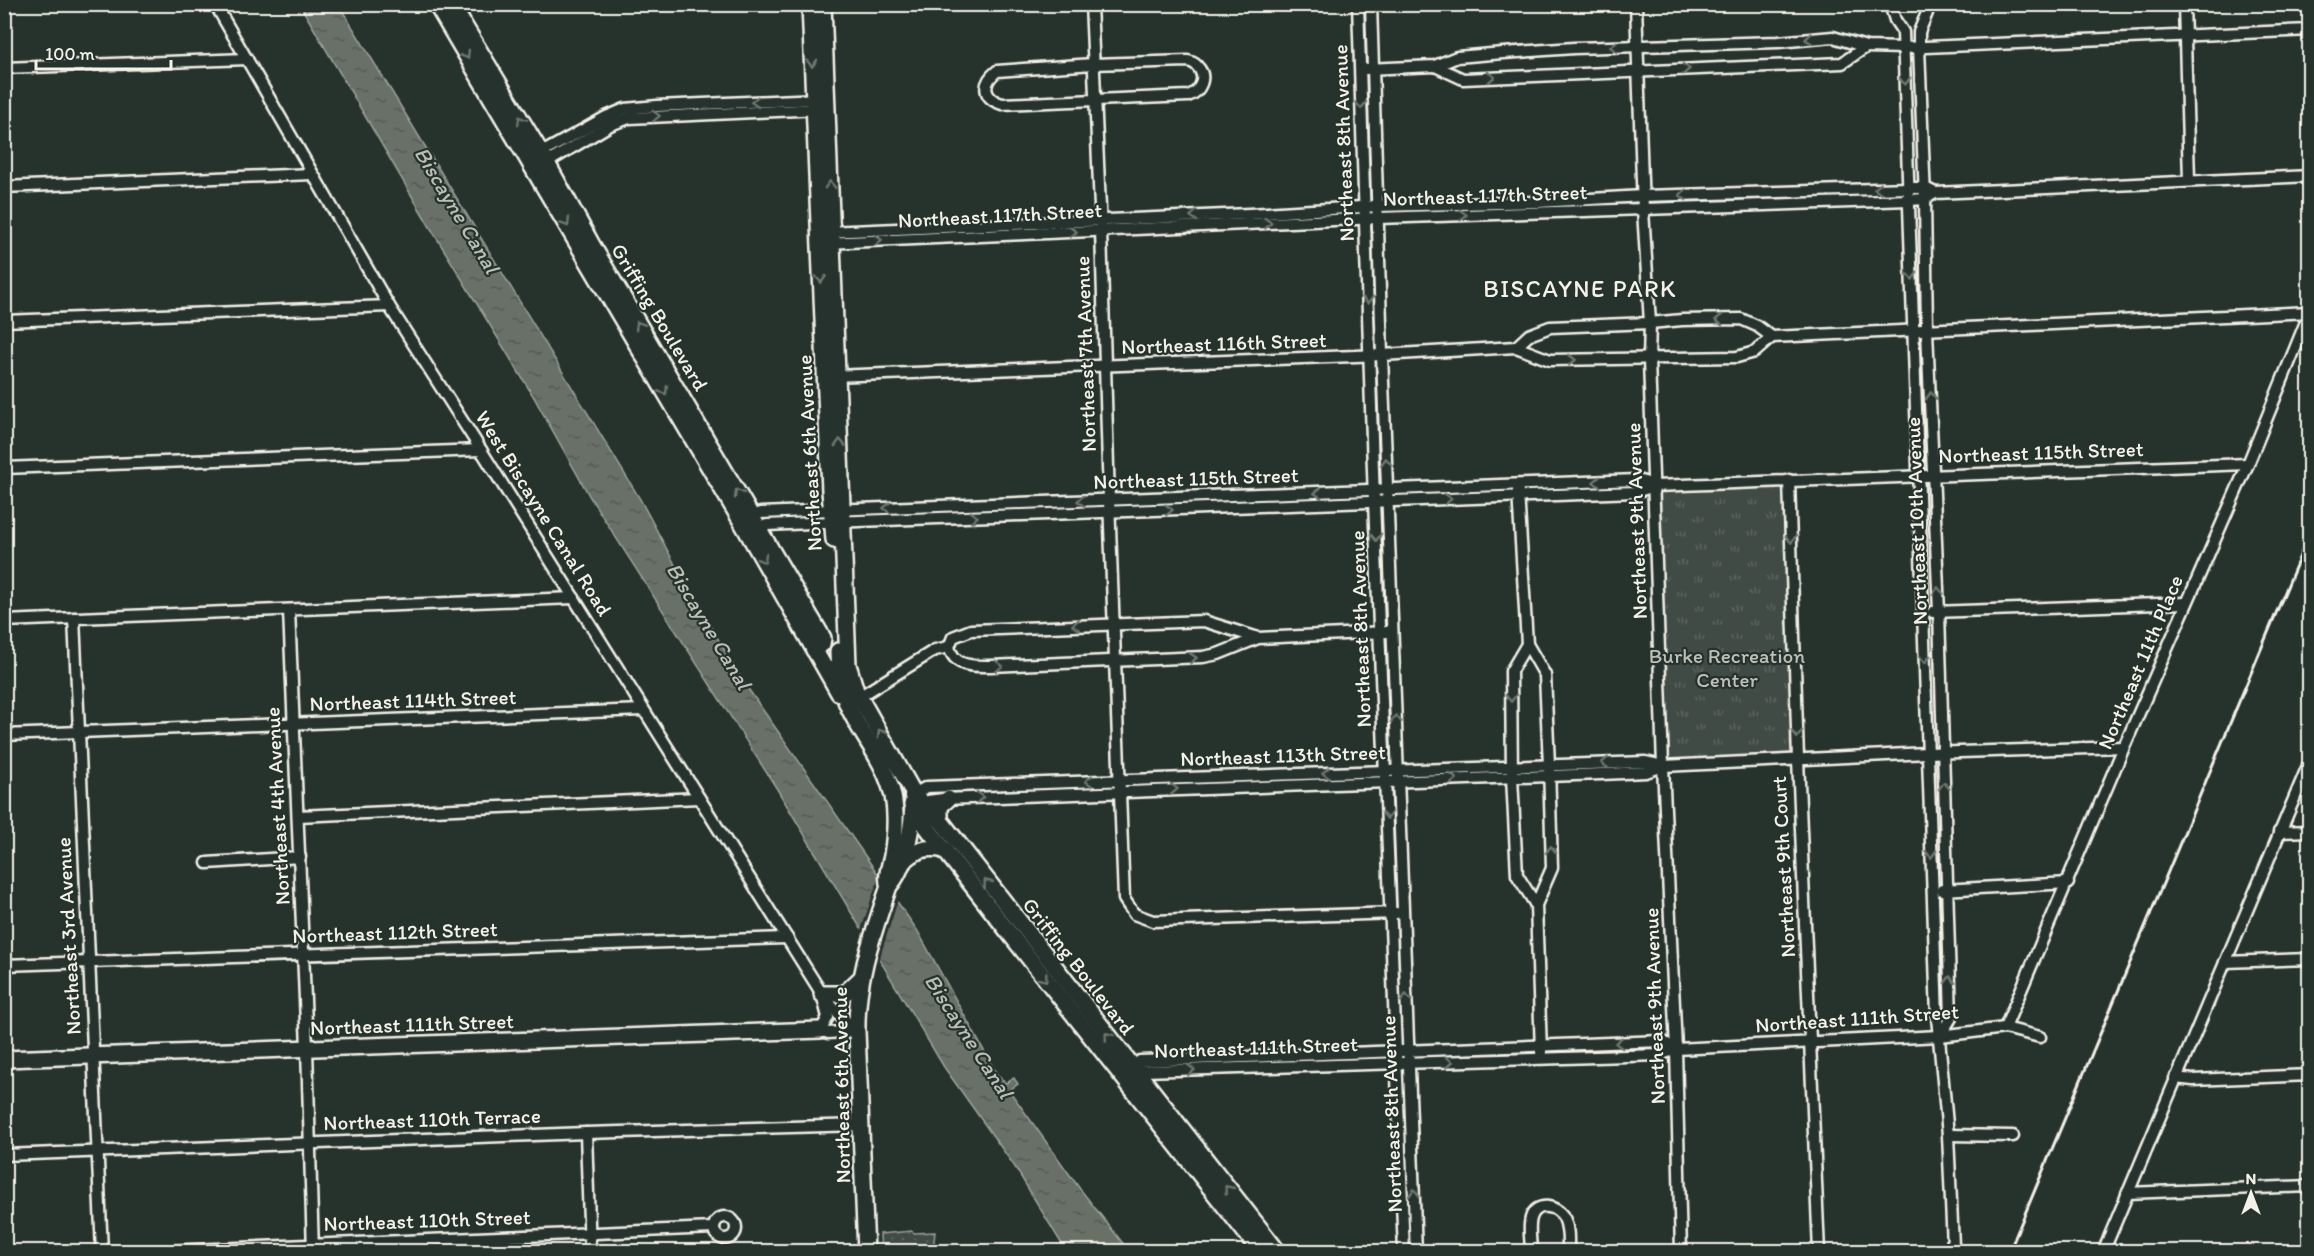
<svg xmlns="http://www.w3.org/2000/svg" width="2314" height="1256" viewBox="0 0 2314 1256" font-family="Itim,sans-serif">
	<style>
		.grass { fill: url(#grass-dots); stroke: #9a9e96; stroke-width: 1.5 }
		.park { fill: url(#park-tufts); stroke: #9a9e96; stroke-width: 1.5 }
		.water { fill: url(#water-ripples); stroke: #9fa39b; stroke-width: 1.5 }
		.pier { fill: #26332d }
		.lines { fill: none; stroke-linecap: round; stroke-linejoin: round }
		.street-casing { stroke: #f4f1e8; stroke-width: 15 }
		.secondary-casing { stroke: #f4f1e8; stroke-width: 20 }
		.street { stroke: #26332d; stroke-width: 10 }
		.secondary { stroke: #26332d; stroke-width: 15 }
		.rail { stroke: #f4f1e8; stroke-width: 3 }
		.oneway { stroke: #6e766e }
		.labels { text-anchor: middle; dominant-baseline: central; stroke-width: 4.5; stroke-linejoin: round; paint-order: stroke }
		.street-label { font-size: 21px; fill: #f4f1e8; stroke: #26332d }
		.park-label { font-size: 21px; fill: #bebfb7; stroke: #26332d }
		.water-label { font-size: 22px; font-style: italic; fill: #bcbdb5; stroke: #26332d }
		.quarter-label { font-size: 24px; letter-spacing: 1.5px; fill: #f4f1e8; stroke: #26332d }
	</style>
	<defs>
		<pattern id="grass-dots" width="8" height="8" patternUnits="userSpaceOnUse" patternTransform="scale(1.5)"><rect width="8" height="8" fill="#414b45"/><path d="M2 2h.1M6 6h.1" fill="none" stroke="#5d6560" stroke-width="1.8" stroke-linecap="round"/></pattern>
		<pattern id="park-tufts" width="24" height="20" patternUnits="userSpaceOnUse" patternTransform="scale(1.5)"><rect width="24" height="20" fill="#414b45"/><path d="M3 7l-1-3M5 7V3M7 7l1-3M15 17l-1-3M17 17v-4M19 17l1-3" fill="none" stroke="#5d6560"/></pattern>
		<pattern id="water-ripples" width="26" height="14" patternUnits="userSpaceOnUse" patternTransform="scale(1.5)"><rect width="26" height="14" fill="#676f68"/><path d="M2 4q2-2 4 0t4 0M15 11q2-2 4 0t4 0" fill="none" stroke="#565a55"/></pattern>
	</defs>
	<rect width="100%" height="100%" fill="#26332d"/>
	<filter id="ink" filterUnits="userSpaceOnUse"><feTurbulence type="fractalNoise" baseFrequency=".0167" numOctaves="2"/><feDisplacementMap in="SourceGraphic" scale="12" xChannelSelector="R" yChannelSelector="G"/><feConvolveMatrix kernelMatrix="1 2 1 2 8 2 1 2 1" color-interpolation-filters="sRGB"/></filter>
	<g filter="url(#ink)">
		<polygon class="grass" points="912,1231 914,1233 935,1232 933,1249 929,1249 928,1251 881,1251 880,1234"/>
		<polygon class="park" points="1789,480 1798,759 1663,766 1655,486"/>
		<polygon class="water" points="300,5 339,5 640,499 679,572 742,680 917,930 998,1076 1006,1083 1014,1078 1018,1084 1011,1089 1011,1093 1080,1189 1129,1251 1066,1251 1015,1167 944,1067 777,789 590,497 532,394 430,227"/>
		<polygon class="pier" points="879,876 898,900 878,963 860,933"/>
		<g class="lines">
			<g class="street-casing">
				<g id="street">
					<polyline points="215,4 389,306 481,450 822,994 839,1015 857,1031"/>
					<polyline points="1091,4 1101,230 1109,500 1124,899 1134,914 1153,921 1396,913"/>
					<polyline points="1358,4 1374,501 1404,1252"/>
					<polyline points="1371,4 1382,355 1416,1252"/>
					<polyline points="1636,4 1643,210 1650,323 1649,360 1663,766 1676,1049 1681,1252"/>
					<polyline points="1890,4 1895,20 1903,32 1937,1017 1948,1135 1953,1246 1949,1252"/>
					<polyline points="1927,4 1927,13 1919,32 1919,47 1925,199 1927,330 1939,612 1951,1018 1940,1036"/>
					<polyline points="2184,4 2189,180"/>
					<path d="M 1188,61 C 1191,62 1195,63 1197,66 C 1208,77 1200,92 1188,96 L 1002,104 C 982,98 982,83 997,71 L 1093,64 Z"/>
					<polyline points="1435,66 1463,79 1842,63 1866,47"/>
					<polyline points="4,68 247,59"/>
					<polyline points="1366,69 1435,66 1457,57 1503,53 1574,48 1778,42 1833,37 1866,47 1903,48 2310,30"/>
					<polyline points="536,156 606,117 625,109 657,106 820,99"/>
					<polyline points="543,165 610,125 629,118 821,109"/>
					<polyline points="4,187 312,174"/>
					<polyline points="827,232 1249,214 1378,206 1538,202 1643,196 1908,188 1925,188 1935,193 2310,176"/>
					<polyline points="826,243 1378,218 1909,200 1925,199 1935,193"/>
					<polyline points="4,321 389,306"/>
					<polyline points="1516,347 1529,335 1550,327 1650,323 1682,320 1741,319 1757,326 1772,337 2310,312"/>
					<polyline points="832,376 1382,355 1516,347 1550,360 1737,357 1755,352 1772,337"/>
					<polyline points="4,468 481,450"/>
					<polyline points="1789,480 1798,759 1819,1252"/>
					<polyline points="1518,491 1527,644 1545,675 1549,765 1552,868 1536,905 1541,1052"/>
					<polyline points="745,517 761,513 831,510 1637,480 1655,485"/>
					<polyline points="754,529 767,525 832,522 1635,492 1655,486 2248,464"/>
					<polyline points="289,610 307,1048 313,1252"/>
					<polyline points="1933,612 2186,603"/>
					<polyline points="74,618 102,1252"/>
					<polyline points="4,621 574,598"/>
					<path d="M 1258,638 L 1204,621 L 971,630 L 953,637 L 949,647 C 955,668 973,666 991,666 L 1203,657 L 1218,654 L 1258,638 L 1387,632"/>
					<polyline points="1527,644 1511,671 1512,777 1517,875 1536,905"/>
					<polyline points="859,697 935,650 949,647"/>
					<polyline points="4,735 643,710"/>
					<polyline points="910,796 927,787 1645,762 1663,766 1927,753 2124,747"/>
					<polyline points="916,806 928,801 943,799 1601,774 1646,772 1663,766"/>
					<polyline points="298,816 699,798"/>
					<polyline points="2279,832 2310,831"/>
					<polyline points="207,863 300,857"/>
					<polyline points="1942,890 2068,883"/>
					<polyline points="2225,962 2310,959"/>
					<polyline points="4,965 787,938"/>
					<polyline points="823,998 828,1017 821,1030 828,1033 857,1031"/>
					<polyline points="2005,1028 2124,747 2248,464 2310,312"/>
					<polyline points="1676,1049 1662,1041 1140,1061 1133,1067 1144,1071 1659,1055 1676,1049 1940,1036 2005,1028 2040,1037"/>
					<polyline points="2175,1078 2193,1080 2310,1075"/>
					<polyline points="586,1133 590,1252"/>
					<polyline points="1948,1135 2013,1136"/>
					<polyline points="4,1155 586,1133 861,1125"/>
					<polyline points="2127,1193 2310,1186"/>
					<circle cx="725" cy="1228" r="11"/>
					<polyline points="142,1252 714,1228"/>
					<path d="M 1531,1252 C 1531,1241 1528,1228 1531,1218 C 1536,1201 1557,1205 1564,1218 C 1569,1228 1568,1241 1568,1252"/>
					<polyline points="2103,1252 2310,761"/>
				</g>
			</g>
			<g class="secondary-casing">
				<g id="secondary">
					<polyline points="436,4 740,519 839,693"/>
					<polyline points="451,4 547,163 592,245 823,638 822,644 814,650"/>
					<polyline points="810,4 830,491 834,540"/>
					<path d="M 823,4 L 848,665 L 856,691 L 913,792 C 914,819 907,867 889,886 C 873,934 856,979 857,1031 L 866,1252"/>
					<path d="M 838,651 C 838,668 840,684 846,701 C 859,734 885,760 893,796 C 897,816 895,837 892,856 C 890,866 886,874 888,883"/>
					<polyline points="914,794 933,816 940,820 1278,1252"/>
					<polyline points="912,805 925,825 1007,930 1261,1252"/>
					<polyline points="940,820 940,806 948,799"/>
					<path d="M 901,864 C 915,850 925,846 945,850"/>
					<polyline points="822,994 844,994 860,979"/>
					<polyline points="4,1059 821,1030"/>
				</g>
			</g>
			<use href="#street" class="street"/>
			<use href="#secondary" class="secondary"/>
			<polyline class="rail" points="2009,1252 2310,532"/>
		</g>
		<defs><path id="oneway-chevron" d="M-2-3.5L2.5 0L-2 3.5" fill="none" stroke-width="1.6" stroke-linecap="round" stroke-linejoin="round" transform="scale(1.5)"/></defs>
		<g class="oneway">
			<use href="#oneway-chevron" transform="translate(1809 39) rotate(174)"/>
			<use href="#oneway-chevron" transform="translate(1614 47) rotate(179)"/>
			<use href="#oneway-chevron" transform="translate(466 55) rotate(59)"/>
			<use href="#oneway-chevron" transform="translate(812 63) rotate(88)"/>
			<use href="#oneway-chevron" transform="translate(1686 69) rotate(-2)"/>
			<use href="#oneway-chevron" transform="translate(1491 77) rotate(-4)"/>
			<use href="#oneway-chevron" transform="translate(1905 81) rotate(88)"/>
			<use href="#oneway-chevron" transform="translate(755 102) rotate(178)"/>
			<use href="#oneway-chevron" transform="translate(1361 105) rotate(88)"/>
			<use href="#oneway-chevron" transform="translate(656 116) rotate(-2)"/>
			<use href="#oneway-chevron" transform="translate(521 120) rotate(-121)"/>
			<use href="#oneway-chevron" transform="translate(830 185) rotate(-92)"/>
			<use href="#oneway-chevron" transform="translate(1878 189) rotate(178)"/>
			<use href="#oneway-chevron" transform="translate(1683 195) rotate(178)"/>
			<use href="#oneway-chevron" transform="translate(1463 215) rotate(-2)"/>
			<use href="#oneway-chevron" transform="translate(1194 216) rotate(178)"/>
			<use href="#oneway-chevron" transform="translate(566 223) rotate(59)"/>
			<use href="#oneway-chevron" transform="translate(1268 223) rotate(-3)"/>
			<use href="#oneway-chevron" transform="translate(1073 232) rotate(-3)"/>
			<use href="#oneway-chevron" transform="translate(878 240) rotate(-3)"/>
			<use href="#oneway-chevron" transform="translate(1912 276) rotate(88)"/>
			<use href="#oneway-chevron" transform="translate(821 279) rotate(87)"/>
			<use href="#oneway-chevron" transform="translate(1368 300) rotate(88)"/>
			<use href="#oneway-chevron" transform="translate(1719 320) rotate(180)"/>
			<use href="#oneway-chevron" transform="translate(639 325) rotate(-121)"/>
			<use href="#oneway-chevron" transform="translate(1572 360)"/>
			<use href="#oneway-chevron" transform="translate(664 391) rotate(59)"/>
			<use href="#oneway-chevron" transform="translate(1931 396) rotate(-93)"/>
			<use href="#oneway-chevron" transform="translate(840 443) rotate(-92)"/>
			<use href="#oneway-chevron" transform="translate(1386 462) rotate(-92)"/>
			<use href="#oneway-chevron" transform="translate(1597 482) rotate(178)"/>
			<use href="#oneway-chevron" transform="translate(738 493) rotate(-120)"/>
			<use href="#oneway-chevron" transform="translate(1318 493) rotate(177)"/>
			<use href="#oneway-chevron" transform="translate(1448 499) rotate(-2)"/>
			<use href="#oneway-chevron" transform="translate(1081 501) rotate(178)"/>
			<use href="#oneway-chevron" transform="translate(887 508) rotate(178)"/>
			<use href="#oneway-chevron" transform="translate(1169 510) rotate(-2)"/>
			<use href="#oneway-chevron" transform="translate(974 517) rotate(-2)"/>
			<use href="#oneway-chevron" transform="translate(1376 537) rotate(88)"/>
			<use href="#oneway-chevron" transform="translate(1791 539) rotate(88)"/>
			<use href="#oneway-chevron" transform="translate(763 559) rotate(60)"/>
			<use href="#oneway-chevron" transform="translate(1938 591) rotate(-92)"/>
			<use href="#oneway-chevron" transform="translate(1076 625) rotate(177)"/>
			<use href="#oneway-chevron" transform="translate(1193 658) rotate(-4)"/>
			<use href="#oneway-chevron" transform="translate(1925 659) rotate(88)"/>
			<use href="#oneway-chevron" transform="translate(999 666) rotate(-2)"/>
			<use href="#oneway-chevron" transform="translate(1511 698) rotate(89)"/>
			<use href="#oneway-chevron" transform="translate(1396 719) rotate(-92)"/>
			<use href="#oneway-chevron" transform="translate(881 733) rotate(-120)"/>
			<use href="#oneway-chevron" transform="translate(1797 734) rotate(88)"/>
			<use href="#oneway-chevron" transform="translate(1605 763) rotate(178)"/>
			<use href="#oneway-chevron" transform="translate(1326 773) rotate(178)"/>
			<use href="#oneway-chevron" transform="translate(1453 779) rotate(-2)"/>
			<use href="#oneway-chevron" transform="translate(1089 781) rotate(178)"/>
			<use href="#oneway-chevron" transform="translate(1944 786) rotate(-93)"/>
			<use href="#oneway-chevron" transform="translate(1174 789) rotate(-2)"/>
			<use href="#oneway-chevron" transform="translate(980 797) rotate(-2)"/>
			<use href="#oneway-chevron" transform="translate(1387 815) rotate(87)"/>
			<use href="#oneway-chevron" transform="translate(1551 850) rotate(-91)"/>
			<use href="#oneway-chevron" transform="translate(1931 854) rotate(88)"/>
			<use href="#oneway-chevron" transform="translate(987 883) rotate(-128)"/>
			<use href="#oneway-chevron" transform="translate(1044 978) rotate(52)"/>
			<use href="#oneway-chevron" transform="translate(1950 980) rotate(-91)"/>
			<use href="#oneway-chevron" transform="translate(1406 998) rotate(-92)"/>
			<use href="#oneway-chevron" transform="translate(1108 1036) rotate(-129)"/>
			<use href="#oneway-chevron" transform="translate(1619 1043) rotate(178)"/>
			<use href="#oneway-chevron" transform="translate(1449 1062) rotate(-2)"/>
			<use href="#oneway-chevron" transform="translate(1191 1070) rotate(-2)"/>
			<use href="#oneway-chevron" transform="translate(1228 1189) rotate(-129)"/>
			<use href="#oneway-chevron" transform="translate(1414 1193) rotate(-92)"/>
		</g>
	</g>
	<g class="labels">
		<g class="street-label">
			<text transform="translate(1343 143) rotate(-92)">Northeast 8th Avenue</text>
			<text transform="translate(1485 195) rotate(-2)">Northeast 117th Street</text>
			<text transform="translate(1000 215) rotate(-3)">Northeast 117th Street</text>
			<text transform="translate(660 317) rotate(59)">Griffing Boulevard</text>
			<text transform="translate(1224 343) rotate(-2)">Northeast 116th Street</text>
			<text transform="translate(1085 354) rotate(-92)">Northeast 7th Avenue</text>
			<text transform="translate(2041 452) rotate(-2)">Northeast 115th Street</text>
			<text transform="translate(809 453) rotate(-93)">Northeast 6th Avenue</text>
			<text transform="translate(1196 478) rotate(-2)">Northeast 115th Street</text>
			<text transform="translate(544 513) rotate(58)">West Biscayne Canal Road</text>
			<text transform="translate(1636 521) rotate(-92)">Northeast 9th Avenue</text>
			<text transform="translate(1916 521) rotate(-92)">Northeast 10th Avenue</text>
			<text transform="translate(1360 629) rotate(-92)">Northeast 8th Avenue</text>
			<text transform="translate(2140 662) rotate(-67)">Northeast 11th Place</text>
			<text transform="translate(413 700) rotate(-2)">Northeast 114th Street</text>
			<text transform="translate(1283 755) rotate(-2)">Northeast 113th Street</text>
			<text transform="translate(277 806) rotate(-93)">Northeast 4th Avenue</text>
			<text transform="translate(1783 867) rotate(-93)">Northeast 9th Court</text>
			<text transform="translate(395 932) rotate(-2)">Northeast 112th Street</text>
			<text transform="translate(68 936) rotate(-93)">Northeast 3rd Avenue</text>
			<text transform="translate(1079 966) rotate(52)">Griffing Boulevard</text>
			<text transform="translate(1654 1006) rotate(-92)">Northeast 9th Avenue</text>
			<text transform="translate(1857 1018) rotate(-4)">Northeast 111th Street</text>
			<text transform="translate(412 1024) rotate(-2)">Northeast 111th Street</text>
			<text transform="translate(1256 1047) rotate(-2)">Northeast 111th Street</text>
			<text transform="translate(841 1085) rotate(-91)">Northeast 6th Avenue</text>
			<text transform="translate(1391 1114) rotate(-92)">Northeast 8th Avenue</text>
			<text transform="translate(432 1119) rotate(-2)">Northeast 110th Terrace</text>
			<text transform="translate(427 1220) rotate(-2)">Northeast 110th Street</text>
		</g>
		<g class="park-label">
			<text x="1727" y="655">Burke Recreation<tspan x="1727" dy="24">Center</tspan></text>
		</g>
		<g class="water-label">
			<text transform="translate(457 210) rotate(59)">Biscayne Canal</text>
			<text transform="translate(709 626) rotate(59)">Biscayne Canal</text>
			<text transform="translate(969 1036) rotate(57)">Biscayne Canal</text>
		</g>
		<g class="quarter-label">
			<text x="1580" y="288">BISCAYNE PARK</text>
		</g>
	</g>
	<rect width="2314" height="1256" fill="none" stroke="#26332d" stroke-width="24"/>
	<rect x="12" y="12" width="2290" height="1232" fill="none" stroke="#f4f1e8" stroke-width="2" filter="url(#ink)"/>
	<g transform="translate(2251 1193)" stroke="#26332d" stroke-width="4.5" paint-order="stroke">
	<path d="M0-4.5L10 22L0 15L-10 22Z" fill="#f4f1e8"/>
	<text y="-9" font-size="16" font-weight="bold" text-anchor="middle" fill="#f4f1e8">N</text>
	</g>
	<path d="M36 60v9h135v-9" fill="none" stroke="#f4f1e8" stroke-width="3"/>
	<text x="45" y="60" font-size="18" fill="#f4f1e8" stroke="#26332d" stroke-width="4.5" paint-order="stroke">100 m</text>
</svg>
